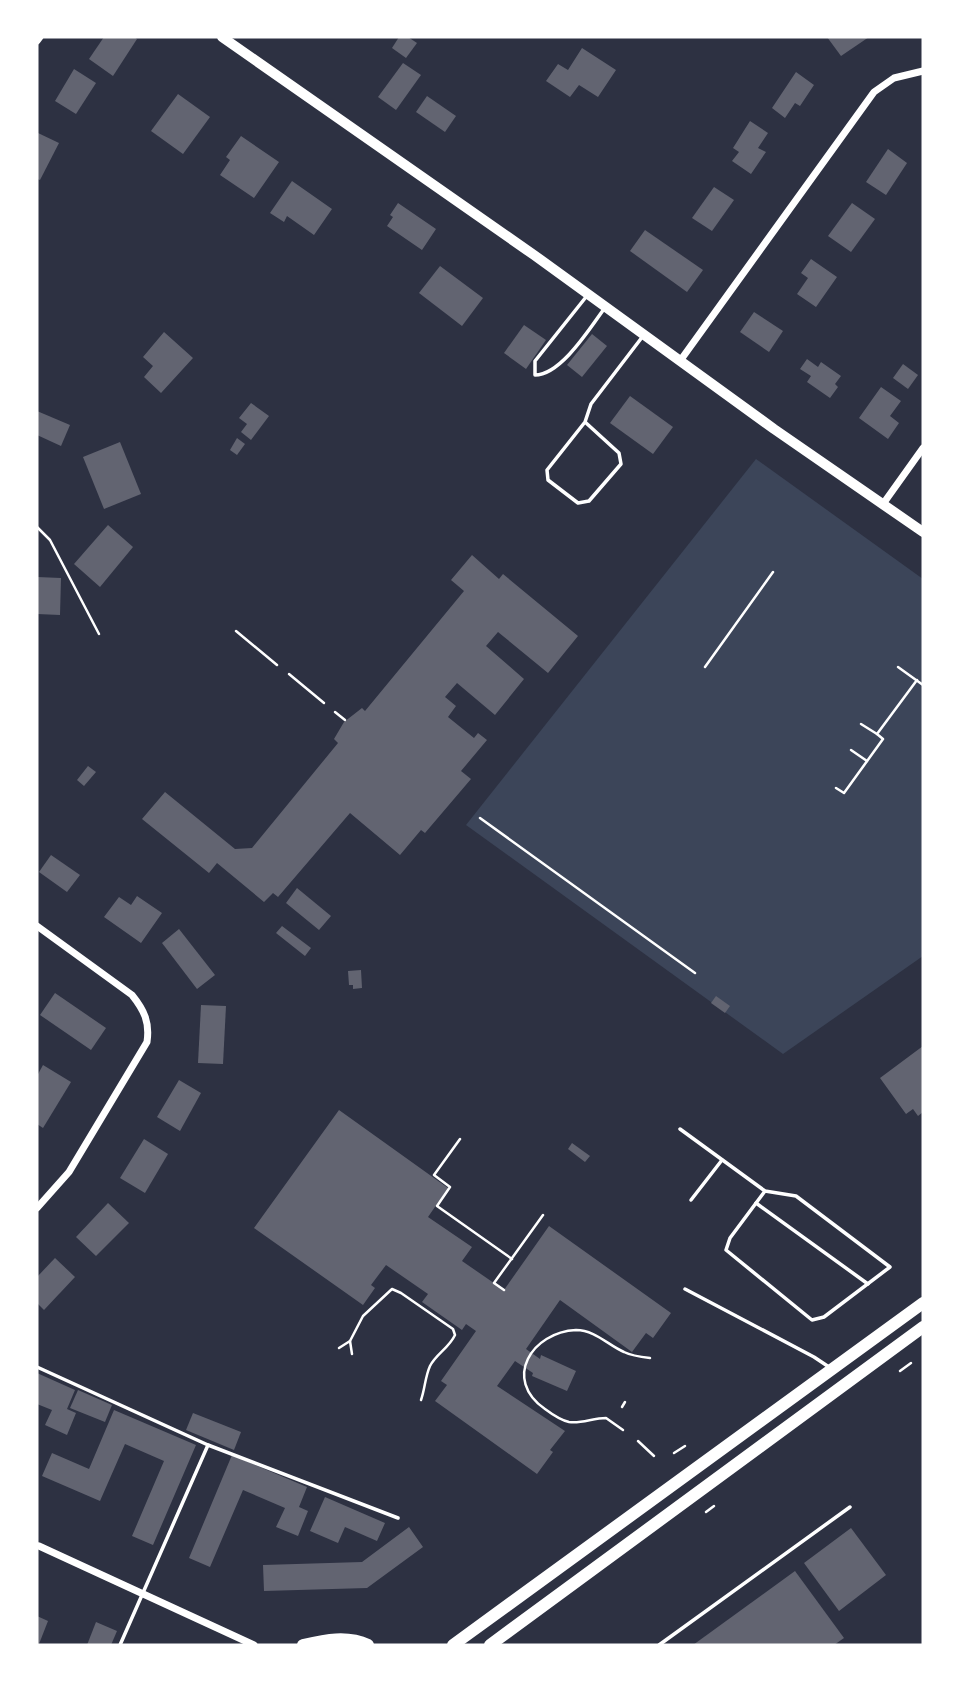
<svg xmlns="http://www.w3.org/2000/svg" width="960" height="1682" viewBox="0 0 960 1682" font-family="Spectral,serif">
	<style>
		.green { fill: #3c4559 }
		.building { fill: #626471 }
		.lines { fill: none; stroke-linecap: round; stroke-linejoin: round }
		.path { stroke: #fff; stroke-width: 2.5 }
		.service { stroke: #fff; stroke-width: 3.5 }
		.minor { stroke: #fff; stroke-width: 7 }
		.secondary { stroke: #fff; stroke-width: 10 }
		.primary { stroke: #fff; stroke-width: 12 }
	</style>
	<rect width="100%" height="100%" fill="#2d3142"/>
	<polygon class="green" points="756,459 923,579 923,956 783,1054 466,825"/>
	<g class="building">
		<polygon points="104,37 134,37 137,39 113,76 89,59"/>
		<polygon points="399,37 408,37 417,43 406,58 392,48"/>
		<polygon points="827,37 869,37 841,56"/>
		<polygon points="582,48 616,70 598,97 579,85 570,97 546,81 558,64 568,70"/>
		<polygon points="403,63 421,75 396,110 378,97"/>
		<polygon points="74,69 96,83 76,114 55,101"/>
		<polygon points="796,72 814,85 800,106 795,103 785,118 772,108"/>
		<polygon points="178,94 210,117 183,154 151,131"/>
		<polygon points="427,96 456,116 445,132 416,112"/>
		<polygon points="750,121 768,133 758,148 766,152 751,174 732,161 739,152 733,148"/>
		<polygon points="38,133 59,143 40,180 37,179"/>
		<polygon points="241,136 279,162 254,198 220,175 230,160 226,157"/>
		<polygon points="888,149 907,163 886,195 866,182"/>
		<polygon points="292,181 332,209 314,235 287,216 284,222 270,213"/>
		<polygon points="714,187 734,200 712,231 692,218"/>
		<polygon points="398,203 436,229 422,250 387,226 393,217 390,215"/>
		<polygon points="852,203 875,219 851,252 828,236"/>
		<polygon points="645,230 703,270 687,292 630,251"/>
		<polygon points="811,259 837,277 816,307 797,294 808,278 801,273"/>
		<polygon points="440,266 483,298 462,326 419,293"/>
		<polygon points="754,312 783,331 769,352 740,332"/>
		<polygon points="524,325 546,340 526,369 504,353"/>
		<polygon points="164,332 193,358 161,393 144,377 153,366 143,357"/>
		<polygon points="592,334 607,346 582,377 567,365"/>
		<polygon points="807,359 818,367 821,362 841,376 835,384 838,387 830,398 807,382 811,376 800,369"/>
		<polygon points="903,364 918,375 908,389 893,378"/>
		<polygon points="881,387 901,401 890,416 899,423 888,439 859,418"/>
		<polygon points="630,396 673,427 653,454 610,423"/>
		<polygon points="251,403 269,416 251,440 241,432 247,424 239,418"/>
		<polygon points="37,411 70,425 61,446 37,435"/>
		<polygon points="237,438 245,444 237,455 230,450"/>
		<polygon points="120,442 141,494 104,509 83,457"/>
		<polygon points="108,525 133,547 100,587 74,564"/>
		<polygon points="472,555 499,579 503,574 578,636 548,673 498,632 486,646 524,679 495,715 457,683 445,697 456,706 448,717 474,738 478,733 487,740 461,771 471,779 425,833 421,830 400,855 350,813 278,897 273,893 264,902 217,863 209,873 142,819 165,792 235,849 252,848 338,743 334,739 344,722 362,708 365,711 464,591 451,580"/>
		<polygon points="37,577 61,578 60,615 37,614"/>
		<polygon points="88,766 96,772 84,786 77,780"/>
		<polygon points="51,855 80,875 67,892 39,872"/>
		<polygon points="297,888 331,916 319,930 286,903"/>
		<polygon points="137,896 162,913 141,943 104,917 119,897 131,905"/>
		<polygon points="282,926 311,948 305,956 276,933"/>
		<polygon points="179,929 215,975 197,989 162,943"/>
		<polygon points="361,970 362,988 353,989 353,985 349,985 348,971"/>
		<polygon points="55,993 106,1028 91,1050 40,1015"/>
		<polygon points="716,996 730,1006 725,1013 711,1003"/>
		<polygon points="201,1005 226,1006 223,1064 198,1063"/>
		<polygon points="923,1046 923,1112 918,1116 913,1109 906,1114 880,1078"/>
		<polygon points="43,1065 71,1082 43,1128 37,1124 37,1076"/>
		<polygon points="179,1080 201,1093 180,1131 157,1117"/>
		<polygon points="339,1110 448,1188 428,1217 472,1247 462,1261 504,1290 549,1226 671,1313 653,1338 646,1333 632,1352 560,1300 526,1349 540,1359 541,1355 576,1371 567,1391 532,1376 533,1373 515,1361 497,1386 565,1431 550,1450 553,1452 537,1474 435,1401 447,1385 441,1381 476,1331 466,1324 462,1330 422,1302 428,1294 386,1265 371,1285 375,1288 363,1305 254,1228"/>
		<polygon points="144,1139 168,1154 145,1193 120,1178"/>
		<polygon points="572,1143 590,1156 585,1162 568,1149"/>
		<polygon points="108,1203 129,1223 96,1256 76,1237"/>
		<polygon points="55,1258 75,1277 44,1310 37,1303 37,1277"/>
		<polygon points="37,1373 75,1390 67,1409 76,1413 67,1435 45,1425 52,1410 37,1404"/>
		<polygon points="78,1390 112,1405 105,1422 70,1408"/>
		<polygon points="114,1410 196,1445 153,1545 132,1536 164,1461 125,1444 100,1501 42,1476 52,1453 89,1469"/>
		<polygon points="193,1413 241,1432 234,1450 186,1430"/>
		<polygon points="232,1455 307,1487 299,1507 308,1511 298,1536 276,1527 285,1508 243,1490 210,1567 189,1558"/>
		<polygon points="325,1497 385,1523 377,1541 345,1527 338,1543 310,1531"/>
		<polygon points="409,1527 423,1547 367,1588 264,1591 263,1565 362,1562"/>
		<polygon points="851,1528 886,1575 839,1611 804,1563"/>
		<polygon points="795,1571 844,1638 834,1645 693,1645"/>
		<polygon points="37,1616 48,1621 39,1644 37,1643"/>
		<polygon points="96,1622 117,1631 111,1645 87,1645"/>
	</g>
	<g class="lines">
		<g class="path">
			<polyline points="37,527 50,540 99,634"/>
			<polyline points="236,631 277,665"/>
			<polyline points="705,667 773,572"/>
			<polyline points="898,667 923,685"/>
			<polyline points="289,674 324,703"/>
			<polyline points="335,712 345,720"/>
			<polyline points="861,724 877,734"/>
			<polyline points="851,750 867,761"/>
			<polyline points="836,788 844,793 883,739 877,734 917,680"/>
			<polyline points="480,818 695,973"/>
			<polyline points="460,1139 434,1175 450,1187 437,1206 512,1259"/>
			<polyline points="504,1290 494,1283 543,1215"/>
			<path d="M 350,1341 L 363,1316 L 392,1289 L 401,1293 L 453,1329 L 455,1335 C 449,1348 436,1354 430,1366 C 425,1377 425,1389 421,1400"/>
			<polyline points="339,1348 350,1341 352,1354"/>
			<polyline points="900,1371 911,1363"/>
			<polyline points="622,1407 625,1402"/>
			<path d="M 623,1430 L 606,1418 C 593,1418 581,1424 569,1422 C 560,1420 553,1415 545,1409 C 502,1379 532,1332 576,1330 C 595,1330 608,1345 624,1352 C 632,1356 641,1357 650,1358"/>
			<polyline points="638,1441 654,1456"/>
			<polyline points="674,1453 685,1446"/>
			<polyline points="706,1512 714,1506"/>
		</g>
		<g class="service">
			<path d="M 586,297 L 535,361 L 535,375 C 561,375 590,328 604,309"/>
			<polyline points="585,422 547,470 548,480 578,503 589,501 621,464 619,453 585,422 591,404 643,336"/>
			<polyline points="680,1129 765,1191 796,1196 890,1267 824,1317 812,1320 726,1250 730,1238 765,1191"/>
			<polyline points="691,1200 722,1160"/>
			<polyline points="756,1203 868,1284"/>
			<polyline points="685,1289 814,1357 829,1367"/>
			<polyline points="37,1367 208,1445 398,1518"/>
			<polyline points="120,1645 208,1445"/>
			<polyline points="659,1645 850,1507"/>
		</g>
		<g class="minor">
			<polyline points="37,41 40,37"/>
			<polyline points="680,361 874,92 894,78 923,71"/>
			<polyline points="883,504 923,448"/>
			<path d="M 37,926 L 132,995 C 144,1010 150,1022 147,1042 L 69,1172 L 37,1208"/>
			<polyline points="39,1546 254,1645"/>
		</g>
		<polyline class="secondary" points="222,37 534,255 774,429 923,532"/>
		<g class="primary">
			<path d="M 303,1645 C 325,1640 347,1635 368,1645"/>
			<polyline points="453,1645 923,1303"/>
			<polyline points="490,1645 923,1327"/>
		</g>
	</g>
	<rect width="960" height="1682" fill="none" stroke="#ffffff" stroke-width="77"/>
</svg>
